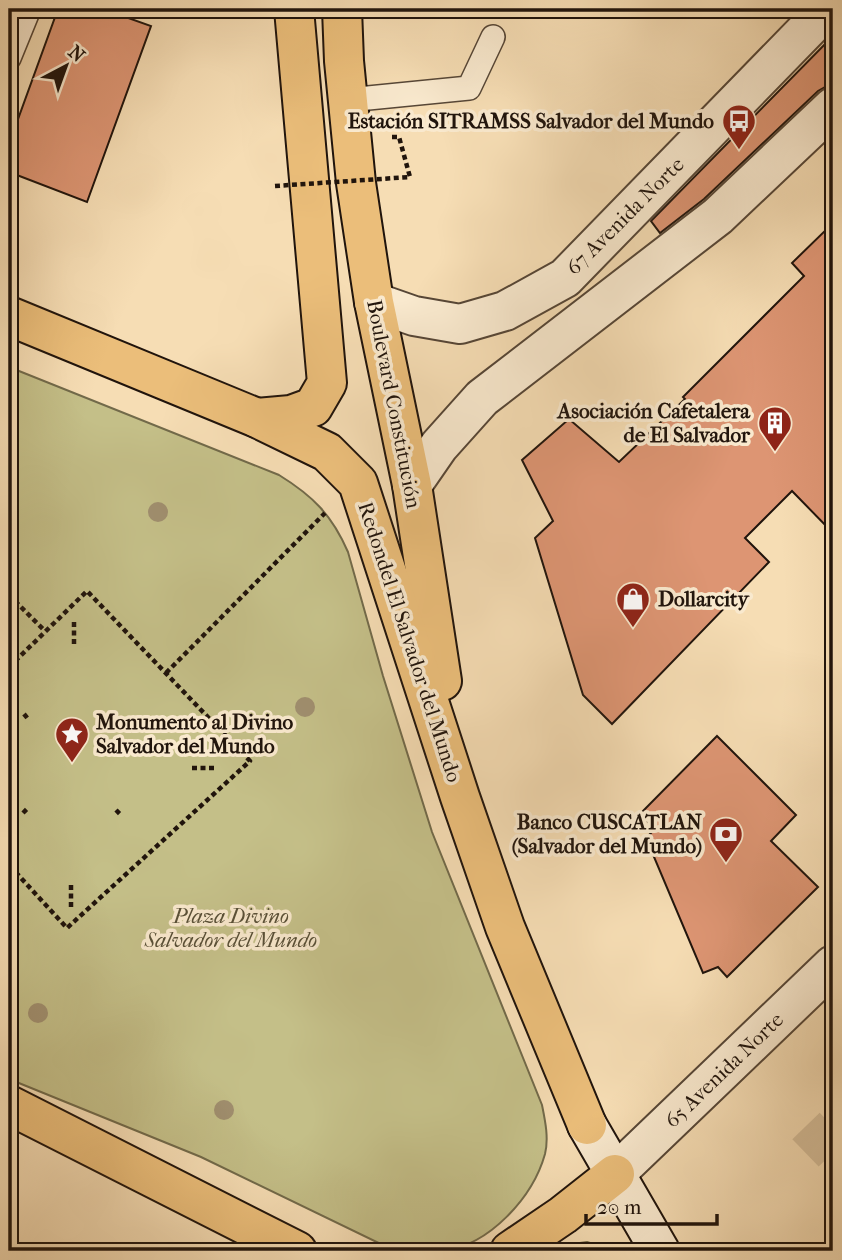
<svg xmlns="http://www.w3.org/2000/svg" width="842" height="1260" viewBox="0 0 842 1260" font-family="'IM FELL French Canon',serif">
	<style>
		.green { fill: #c4bf88; stroke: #726a4a; stroke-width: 2 }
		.building { fill: #dd9573; stroke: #20140c; stroke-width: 2 }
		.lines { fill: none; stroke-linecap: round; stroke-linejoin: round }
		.street-tunnel { stroke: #d6bf9b; stroke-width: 38; stroke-dasharray: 38 19; stroke-linecap: butt }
		.lane-casing { stroke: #564636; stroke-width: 26 }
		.street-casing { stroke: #564636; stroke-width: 42 }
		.secondary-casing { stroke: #20140c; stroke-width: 42 }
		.highway-casing { stroke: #20140c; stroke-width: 42 }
		.path { stroke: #20140c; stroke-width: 4.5; stroke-dasharray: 5 3.5; stroke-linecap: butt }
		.lane { stroke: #f9e9ce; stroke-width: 23 }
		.street { stroke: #f9e9ce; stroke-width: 38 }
		.secondary { stroke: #f9e9ce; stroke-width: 38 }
		.highway { stroke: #ebbe7a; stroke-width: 38 }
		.path-bridge { stroke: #20140c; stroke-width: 4.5; stroke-dasharray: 5 3.5; stroke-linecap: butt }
		.tree { fill: #a08f6f }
		.labels { text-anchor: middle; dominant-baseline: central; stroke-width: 7; stroke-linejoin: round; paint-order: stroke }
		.poi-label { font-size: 21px; font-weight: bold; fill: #20140c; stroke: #f9e9ce; text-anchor: end }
		.street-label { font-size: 21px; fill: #20140c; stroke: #f9e9ce }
		.park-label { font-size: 21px; font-style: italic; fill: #595037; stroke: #f9e9ce }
	</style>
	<rect width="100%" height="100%" fill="#f6ddb4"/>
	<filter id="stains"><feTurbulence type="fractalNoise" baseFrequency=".00286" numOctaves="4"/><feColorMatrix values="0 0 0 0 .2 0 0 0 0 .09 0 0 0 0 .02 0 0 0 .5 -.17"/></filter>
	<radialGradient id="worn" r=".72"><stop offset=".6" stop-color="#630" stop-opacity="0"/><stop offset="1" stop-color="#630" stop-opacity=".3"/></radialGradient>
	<g class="green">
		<path d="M 9,367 L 279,475 C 313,496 332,515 348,552 L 383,676 L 432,832 L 542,1105 C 545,1120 549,1138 545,1154 C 533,1197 490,1245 443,1251 C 426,1254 406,1252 389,1248 L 201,1157 L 9,1079 Z"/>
		<polygon points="587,1242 597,1245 602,1251 570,1251 580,1243"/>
	</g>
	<g class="building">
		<polygon points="58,9 103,9 151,26 87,202 9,172 9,144"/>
		<polygon points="833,36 833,86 827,86 818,91 704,199 660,233 651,221"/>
		<polygon points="833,223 833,533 792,491 745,538 769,562 612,724 583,695 535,538 553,521 522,460 569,419 619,462 685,399 683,397 804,276 792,263"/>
		<polygon points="717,736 796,815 771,841 818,887 727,977 718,967 703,973 646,838 655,829 640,814"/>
	</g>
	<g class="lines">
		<polyline class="street-tunnel" points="806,1126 833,1154"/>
		<g class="lane-casing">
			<g id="lane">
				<polyline points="9,58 29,9"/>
				<polyline points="348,100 469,88 493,37"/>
			</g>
		</g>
		<g class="street-casing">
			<g id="street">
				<polyline points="374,302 414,316 460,324 505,311 565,278 827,9"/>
				<polyline points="412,485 439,446 482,398 718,216 833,107"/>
				<polyline points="615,1174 833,965"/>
			</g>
		</g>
		<g class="secondary-casing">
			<polyline id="secondary" points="587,1125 660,1251"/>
		</g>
		<g class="highway-casing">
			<g id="highway">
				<polyline points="342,9 344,61 356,183 374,302 412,485 442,681"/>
				<polyline points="9,316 257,418 327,452 358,483 460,797 505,927 587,1125"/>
				<polyline points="257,418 291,415 313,407 327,383 294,9"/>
				<polyline points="9,1105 297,1251"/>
				<polyline points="510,1251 563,1215 615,1174"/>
			</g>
		</g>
		<g class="path">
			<polyline points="392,137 399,137 410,177"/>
			<polyline points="9,595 45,631"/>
			<polyline points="74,622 74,645"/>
			<polyline points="9,667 87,591 250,761 67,928 9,865"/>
			<polyline points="166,673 325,513"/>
			<polyline points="24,714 29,720"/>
			<polyline points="117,722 122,717"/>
			<polyline points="192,768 215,768"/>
			<polyline points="116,810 121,815"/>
			<polyline points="23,813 28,808"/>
			<polyline points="71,907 71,885"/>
		</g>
		<use href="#lane" class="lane"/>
		<use href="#street" class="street"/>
		<use href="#secondary" class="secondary"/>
		<use href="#highway" class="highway"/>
		<polyline class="path-bridge" points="275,186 410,177"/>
	</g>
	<g class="tree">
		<circle cx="158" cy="512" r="10"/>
		<circle cx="305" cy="707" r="10"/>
		<circle cx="38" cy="1013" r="10"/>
		<circle cx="224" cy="1110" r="10"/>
	</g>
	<defs>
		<g id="bus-pin" transform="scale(1.75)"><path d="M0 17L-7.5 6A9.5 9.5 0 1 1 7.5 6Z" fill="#8f2418" stroke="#f9e9ce"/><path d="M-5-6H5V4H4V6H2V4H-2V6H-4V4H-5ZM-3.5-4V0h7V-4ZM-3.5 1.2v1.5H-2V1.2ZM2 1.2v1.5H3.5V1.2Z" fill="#fff"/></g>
		<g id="building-pin" transform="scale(1.75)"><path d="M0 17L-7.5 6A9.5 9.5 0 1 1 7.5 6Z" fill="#8f2418" stroke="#f9e9ce"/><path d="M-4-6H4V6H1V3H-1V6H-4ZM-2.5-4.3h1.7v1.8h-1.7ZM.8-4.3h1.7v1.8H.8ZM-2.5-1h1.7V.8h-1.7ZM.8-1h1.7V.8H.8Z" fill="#fff"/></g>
		<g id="shop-pin" transform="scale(1.75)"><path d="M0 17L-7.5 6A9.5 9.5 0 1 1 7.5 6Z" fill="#8f2418" stroke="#f9e9ce"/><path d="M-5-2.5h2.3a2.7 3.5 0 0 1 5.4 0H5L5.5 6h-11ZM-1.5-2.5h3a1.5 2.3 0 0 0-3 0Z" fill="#fff"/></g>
		<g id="sight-pin" transform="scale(1.75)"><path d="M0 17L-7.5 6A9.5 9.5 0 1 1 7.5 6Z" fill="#8f2418" stroke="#f9e9ce"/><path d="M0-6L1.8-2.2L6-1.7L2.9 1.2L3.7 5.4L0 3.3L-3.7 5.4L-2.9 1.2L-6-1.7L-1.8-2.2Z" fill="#fff"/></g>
		<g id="bank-pin" transform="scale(1.75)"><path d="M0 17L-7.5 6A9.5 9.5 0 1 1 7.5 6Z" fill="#8f2418" stroke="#f9e9ce"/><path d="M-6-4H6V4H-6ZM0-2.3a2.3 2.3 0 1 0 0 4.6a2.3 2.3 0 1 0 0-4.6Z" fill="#fff"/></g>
	</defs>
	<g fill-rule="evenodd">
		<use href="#bus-pin" x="739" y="121"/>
		<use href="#building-pin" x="775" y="423"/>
		<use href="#shop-pin" x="633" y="599"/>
		<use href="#sight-pin" x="72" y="734"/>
		<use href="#bank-pin" x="726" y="834"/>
	</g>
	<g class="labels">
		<g class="poi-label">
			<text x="714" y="121">Estación SITRAMSS Salvador del Mundo</text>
			<text x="750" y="411">Asociación Cafetalera<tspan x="750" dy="24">de El Salvador</tspan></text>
			<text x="658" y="599" text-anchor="start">Dollarcity</text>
			<text x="96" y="722" text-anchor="start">Monumento al Divino<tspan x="96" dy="24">Salvador del Mundo</tspan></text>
			<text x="702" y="822">Banco CUSCATLAN<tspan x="702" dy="24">(Salvador del Mundo)</tspan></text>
		</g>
		<g class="street-label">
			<text transform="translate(625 216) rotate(-45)">67 Avenida Norte</text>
			<text transform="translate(394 404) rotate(79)">Boulevard Constitución</text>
			<text transform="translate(410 642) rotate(72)">Redondel El Salvador del Mundo</text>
			<text transform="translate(724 1070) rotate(-44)">65 Avenida Norte</text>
		</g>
		<g class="park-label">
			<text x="231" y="916">Plaza Divino<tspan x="231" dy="24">Salvador del Mundo</tspan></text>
		</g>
	</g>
	<rect width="842" height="1260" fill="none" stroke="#f6ddb4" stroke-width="35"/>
	<rect x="10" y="10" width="821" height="1239" fill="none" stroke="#20140c" stroke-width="3.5"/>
	<rect x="18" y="18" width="807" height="1225" fill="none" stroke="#20140c" stroke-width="2"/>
	<g transform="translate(66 66) rotate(41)" stroke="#f9e9ce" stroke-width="5" paint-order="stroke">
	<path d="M0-5L12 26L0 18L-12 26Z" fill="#20140c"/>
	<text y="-10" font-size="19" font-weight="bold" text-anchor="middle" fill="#20140c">N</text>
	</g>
	<path d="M586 1214v10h131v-10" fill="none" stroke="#20140c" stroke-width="3.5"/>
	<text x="597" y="1214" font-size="21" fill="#20140c" stroke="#f9e9ce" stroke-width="5" paint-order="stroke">20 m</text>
	<rect width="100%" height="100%" filter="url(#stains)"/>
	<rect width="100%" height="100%" fill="url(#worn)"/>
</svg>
